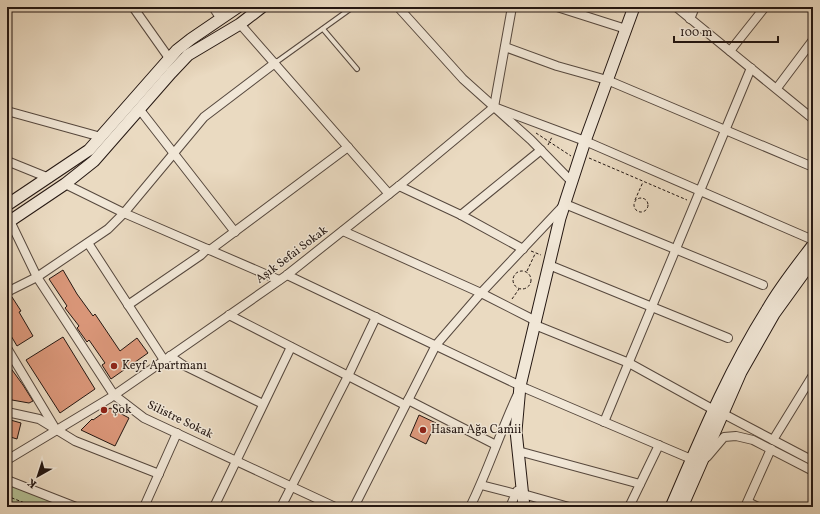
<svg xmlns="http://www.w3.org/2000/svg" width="820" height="514" viewBox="0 0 820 514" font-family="Vollkorn,serif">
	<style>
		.green { fill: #b4c095; stroke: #6c6c54 }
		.building { fill: #dc987b; stroke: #241712 }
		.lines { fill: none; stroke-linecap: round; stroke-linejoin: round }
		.lane-casing { stroke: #56483e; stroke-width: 6 }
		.street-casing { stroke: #56483e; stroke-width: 10 }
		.secondary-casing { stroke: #241712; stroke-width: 13 }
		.path { stroke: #241712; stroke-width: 1; stroke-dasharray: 3 2; stroke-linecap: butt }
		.lane { stroke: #f1e7d7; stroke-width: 4 }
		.street { stroke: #f1e7d7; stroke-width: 8 }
		.secondary { stroke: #f1e7d7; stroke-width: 11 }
		.poi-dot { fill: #8f2418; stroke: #f1e7d7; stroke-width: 1.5 }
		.labels { text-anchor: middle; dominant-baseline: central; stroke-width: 3; stroke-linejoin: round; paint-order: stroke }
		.street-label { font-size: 12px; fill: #241712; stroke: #f1e7d7 }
		.poi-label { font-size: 12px; fill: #241712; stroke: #f1e7d7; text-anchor: start }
	</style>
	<rect width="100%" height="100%" fill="#eadac1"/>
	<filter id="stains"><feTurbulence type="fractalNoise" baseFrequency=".005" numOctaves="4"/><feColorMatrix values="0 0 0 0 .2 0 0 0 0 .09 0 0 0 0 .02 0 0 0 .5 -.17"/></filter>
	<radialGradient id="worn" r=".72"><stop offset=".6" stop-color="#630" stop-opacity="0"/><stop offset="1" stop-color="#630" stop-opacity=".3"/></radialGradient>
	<polygon class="green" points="7,480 76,507 19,507 7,503"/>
	<g class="building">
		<polygon points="63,270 77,294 93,316 95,314 120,351 137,338 148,353 111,379 102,365 105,363 89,340 87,342 77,328 79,326 65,308 67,306 49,279"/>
		<polygon points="12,297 21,311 19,312 33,336 17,346 7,329 7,300"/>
		<polygon points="63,337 95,389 60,413 26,360"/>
		<polygon points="7,363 23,385 33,401 29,403 12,400 7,392"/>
		<polygon points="110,408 129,418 115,446 81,430 92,419 93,420"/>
		<polygon points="419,415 436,423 426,444 410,436"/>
		<polygon points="7,419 21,423 17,439 7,436"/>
	</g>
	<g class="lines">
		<g class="lane-casing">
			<g id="lane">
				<polyline points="323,29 357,69"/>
				<polyline points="275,63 353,7"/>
			</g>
		</g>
		<g class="street-casing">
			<g id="street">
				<polyline points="133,7 169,58"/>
				<polyline points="213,7 221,19"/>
				<polyline points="398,7 463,79 531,140 572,182"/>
				<polyline points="557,7 626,29"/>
				<polyline points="676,7 813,119"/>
				<polyline points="690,19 695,7"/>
				<polyline points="240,24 389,194"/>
				<polyline points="505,47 557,66 607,80 813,167"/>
				<polyline points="730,51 765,7"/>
				<polyline points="777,88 813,40"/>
				<polyline points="494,107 585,141 813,240"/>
				<polyline points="140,110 235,232"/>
				<polyline points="7,111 101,137"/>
				<polyline points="7,161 49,178"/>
				<polyline points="65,184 124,213 279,280"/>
				<polyline points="399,186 461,215 523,249"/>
				<polyline points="461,215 541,150"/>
				<polyline points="10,221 37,277 114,395 144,418 335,507"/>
				<polyline points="343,231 481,293 536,321"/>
				<polyline points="88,243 164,360"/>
				<polyline points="210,250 348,147"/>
				<polyline points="549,265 728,338"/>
				<polyline points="287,275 527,389 696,461"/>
				<polyline points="7,292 37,277 108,229 124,213 204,117 275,63"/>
				<polyline points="128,305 201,255 207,249"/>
				<polyline points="229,315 405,405"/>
				<polyline points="535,325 629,363 714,410"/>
				<polyline points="7,348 55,428"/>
				<polyline points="170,356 183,365 263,404"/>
				<polyline points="408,400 496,445"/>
				<polyline points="718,411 813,461"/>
				<polyline points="7,412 39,419 75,441 159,474"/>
				<polyline points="604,422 751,68"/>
				<polyline points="773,440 813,375"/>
				<polyline points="518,451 640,484"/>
				<polyline points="707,457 724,437 736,436 753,440 813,471"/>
				<polyline points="7,460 110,398 287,275 399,186 494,107 512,7"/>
				<polyline points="7,480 76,507"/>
				<polyline points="481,485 516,494 523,494 569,507"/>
				<polyline points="748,502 758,507"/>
				<polyline points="144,507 177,433"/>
				<polyline points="214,507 291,347"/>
				<polyline points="281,507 348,376 376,317"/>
				<polyline points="354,507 436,345 481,293 565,204 763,285"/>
				<path d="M 470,507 C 488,471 500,432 517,396"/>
				<polyline points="510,507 517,491"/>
				<polyline points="629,507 659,445"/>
				<polyline points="745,507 771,449"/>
			</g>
		</g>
		<g class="secondary-casing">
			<g id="secondary">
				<polyline points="7,205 89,150 177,50 191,39 238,7"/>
				<polyline points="7,223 65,184 94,161 171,73 188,55 240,24 262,7"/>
				<polyline points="524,507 516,431 520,386 560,218 585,141 634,7"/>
				<path d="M 671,507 C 700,440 728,372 767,310 C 780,287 797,266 813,245"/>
				<polyline points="682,507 741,372 774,314 813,260"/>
			</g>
		</g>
		<g class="path">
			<polyline points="536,133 571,156"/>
			<polyline points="548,145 552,137"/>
			<polyline points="589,158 687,200"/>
			<circle cx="641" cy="205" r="7"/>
			<polyline points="635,200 643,182"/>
			<polyline points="531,251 541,255"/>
			<polyline points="527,271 535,254"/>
			<circle cx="522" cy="280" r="9"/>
			<polyline points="512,299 519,289"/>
			<polyline points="7,496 35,507"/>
		</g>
		<use href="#lane" class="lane"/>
		<use href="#street" class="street"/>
		<use href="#secondary" class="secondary"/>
	</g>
	<g class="poi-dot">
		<circle cx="114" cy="366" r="4"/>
		<circle cx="104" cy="410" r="4"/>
		<circle cx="423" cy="430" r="4"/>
	</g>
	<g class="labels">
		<g class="street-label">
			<text transform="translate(292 255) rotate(-37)">Aşık Sefai Sokak</text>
			<text transform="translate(180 420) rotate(26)">Silistre Sokak</text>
		</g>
		<g class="poi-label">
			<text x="122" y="366">Keyf Apartmanı</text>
			<text x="112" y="410">Şok</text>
			<text x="431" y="430">Hasan Ağa Camii</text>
		</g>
	</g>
	<rect width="820" height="514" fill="none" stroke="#eadac1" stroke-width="24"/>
	<rect x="8" y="8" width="804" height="498" fill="none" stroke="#241712" stroke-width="2"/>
	<rect x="12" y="12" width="796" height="490" fill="none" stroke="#241712"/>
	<g transform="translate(38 476) rotate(219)" stroke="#f1e7d7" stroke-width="3" paint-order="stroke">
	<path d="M0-3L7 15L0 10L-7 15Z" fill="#241712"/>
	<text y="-6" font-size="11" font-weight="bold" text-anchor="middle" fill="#241712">K</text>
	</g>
	<path d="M674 36v6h104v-6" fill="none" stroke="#241712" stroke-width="2"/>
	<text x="680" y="36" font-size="12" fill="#241712" stroke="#f1e7d7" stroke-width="3" paint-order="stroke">100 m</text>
	<rect width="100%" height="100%" filter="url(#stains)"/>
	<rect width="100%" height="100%" fill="url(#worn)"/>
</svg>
